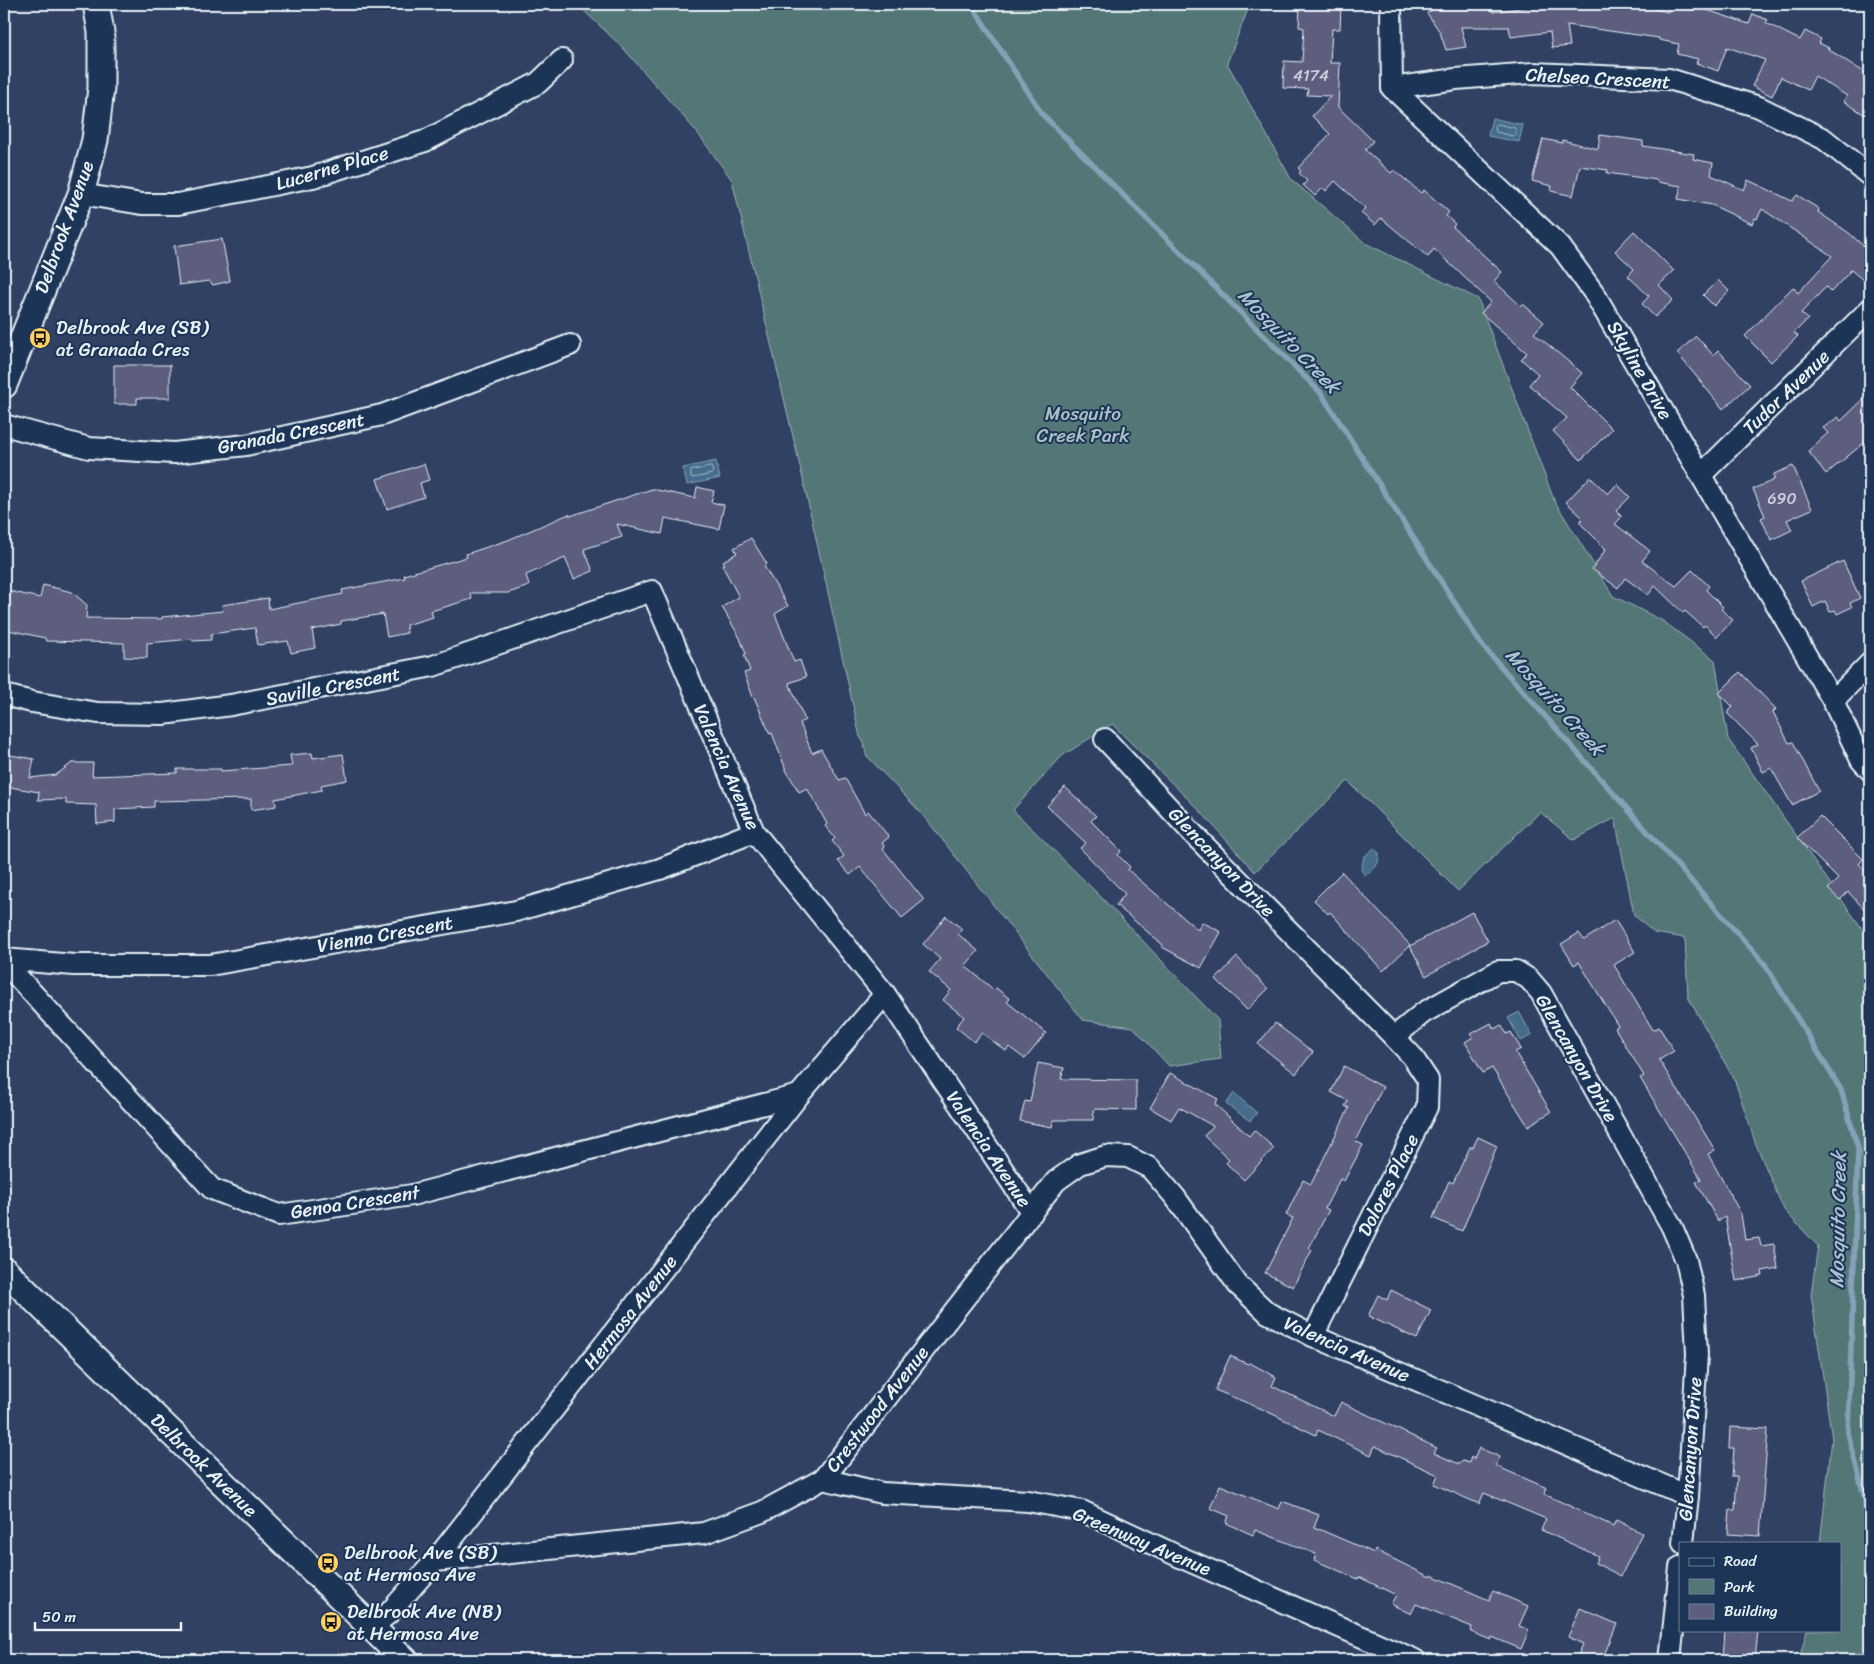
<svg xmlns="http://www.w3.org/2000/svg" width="1874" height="1664" viewBox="0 0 1874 1664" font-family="Sriracha,sans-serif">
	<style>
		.green { fill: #537677; stroke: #9eb4b8 }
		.water { fill: #446c8c; stroke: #86a1b7 }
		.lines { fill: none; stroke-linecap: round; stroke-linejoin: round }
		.shore { stroke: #a6bccd; stroke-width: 1 }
		.stream { stroke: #86a1b7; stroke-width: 5.5 }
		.building { fill: #5d5d7e; stroke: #e8f1f8 }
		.minor-casing { stroke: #e8f1f8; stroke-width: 24 }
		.tertiary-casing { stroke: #e8f1f8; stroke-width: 29 }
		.minor { stroke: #1d3557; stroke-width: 20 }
		.tertiary { stroke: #1d3557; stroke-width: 25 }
		.labels { text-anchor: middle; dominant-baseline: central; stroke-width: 4; stroke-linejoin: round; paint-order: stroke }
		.number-label { font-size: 16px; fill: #c5ccda }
		.street-label { font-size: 19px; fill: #e8f1f8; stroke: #1d3557 }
		.poi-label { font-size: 19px; fill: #e8f1f8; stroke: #1d3557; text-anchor: start }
		.park-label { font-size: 19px; fill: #acc0c4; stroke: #1d3557 }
		.water-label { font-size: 20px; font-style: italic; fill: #afc2d2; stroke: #1d3557 }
	</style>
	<rect width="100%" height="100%" fill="#304163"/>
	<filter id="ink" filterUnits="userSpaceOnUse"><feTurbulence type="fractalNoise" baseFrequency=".02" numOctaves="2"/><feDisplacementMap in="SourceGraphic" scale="10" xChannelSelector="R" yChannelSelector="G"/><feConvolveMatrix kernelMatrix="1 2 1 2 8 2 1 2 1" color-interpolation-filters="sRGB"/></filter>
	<g filter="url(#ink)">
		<polygon class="green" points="577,4 1250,4 1227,63 1291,179 1365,243 1478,299 1554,500 1613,596 1663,621 1715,660 1728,739 1863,930 1870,934 1870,1660 1799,1660 1807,1630 1840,1630 1840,1543 1820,1543 1832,1439 1811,1294 1818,1246 1784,1210 1755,1142 1735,1081 1688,997 1685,938 1654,933 1634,915 1615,818 1574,840 1540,812 1458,891 1348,781 1255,872 1201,812 1112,724 1062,756 1013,810 1102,898 1218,1020 1221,1059 1169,1066 1133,1027 1083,1020 923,815 866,755 864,742 860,737 800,466 732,180 696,131 623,48"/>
		<g class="water">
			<polygon points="1492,118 1523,125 1519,142 1488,136"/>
			<polygon points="716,461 720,478 687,485 683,468"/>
			<path d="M 1374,848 L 1379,853 C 1380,863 1375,871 1365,875 L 1361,870 L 1364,857 Z"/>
			<polygon points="1519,1012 1532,1035 1521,1041 1508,1018"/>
			<polygon points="1234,1093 1257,1113 1250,1121 1226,1104"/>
		</g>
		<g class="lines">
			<g class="shore">
				<polygon points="1498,124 1515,128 1516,134 1513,136 1496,132 1495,126"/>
				<polygon points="711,467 713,472 712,474 693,478 691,477 691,471"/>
			</g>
			<polyline class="stream" points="971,4 1042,114 1321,393 1481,644 1764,963 1841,1090 1858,1148 1848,1433 1870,1519"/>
		</g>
		<g class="building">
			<polygon points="1300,4 1341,4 1340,29 1332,29 1330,63 1340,63 1338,107 1373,141 1365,150 1391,173 1394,170 1421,193 1424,190 1449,212 1446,216 1455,224 1453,227 1502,272 1494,281 1521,306 1523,304 1544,322 1534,333 1582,373 1570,387 1612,429 1581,460 1553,431 1567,418 1529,385 1538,374 1521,359 1527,353 1481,313 1491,302 1434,249 1428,257 1381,218 1375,225 1361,213 1365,208 1335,181 1326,191 1323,188 1315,196 1303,185 1307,181 1299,173 1301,171 1298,168 1330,134 1312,116 1331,96 1307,95 1308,89 1283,88 1284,61 1302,62 1304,28 1299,27"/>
			<polygon points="1441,4 1493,4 1493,12 1526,7 1526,5 1536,4 1633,4 1668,12 1670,4 1689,4 1749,24 1753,14 1768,20 1766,23 1800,40 1805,31 1821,39 1819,43 1829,48 1828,49 1870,76 1870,118 1843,101 1847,96 1815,76 1808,90 1781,77 1772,96 1752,86 1765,60 1727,47 1718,71 1696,63 1698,59 1677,54 1679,44 1659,40 1659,38 1567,25 1570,46 1552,48 1550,32 1511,37 1509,27 1461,27 1466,47 1446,50 1440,32 1427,13"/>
			<polygon points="1600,135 1643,141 1643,146 1694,154 1693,159 1713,163 1711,175 1744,190 1748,180 1792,201 1797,195 1819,209 1818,212 1849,233 1870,252 1870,271 1863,280 1851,270 1831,292 1826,287 1801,313 1808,319 1794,333 1798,336 1771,362 1745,336 1793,287 1798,293 1832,256 1762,209 1757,219 1755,218 1752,224 1712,205 1678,199 1681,186 1657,182 1657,180 1607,173 1608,170 1580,166 1573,196 1551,191 1552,186 1532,181 1543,139 1562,143 1562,140 1598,149"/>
			<polygon points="1634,231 1674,271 1659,285 1673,300 1655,317 1642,304 1649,296 1628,276 1634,269 1615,251"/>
			<polygon points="222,239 230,281 213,285 209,281 179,285 174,246"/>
			<polygon points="1718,280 1729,291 1714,306 1703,295"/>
			<polygon points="1696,336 1713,355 1718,350 1750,385 1723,409 1677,353"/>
			<polygon points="114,365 170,365 170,398 137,398 137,404 114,404"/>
			<polygon points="1870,393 1870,438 1826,474 1808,451 1828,433 1823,428 1838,417 1841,421"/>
			<polygon points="424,464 429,480 420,483 424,497 387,509 377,479"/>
			<polygon points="1793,466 1812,509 1787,520 1792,530 1771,540 1761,518 1765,516 1753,489 1774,480 1774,474"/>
			<polygon points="1590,477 1608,494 1617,484 1630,497 1616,511 1622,517 1615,524 1650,551 1642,561 1676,586 1692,570 1709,586 1706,590 1723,607 1721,609 1733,620 1717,637 1705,625 1703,627 1685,611 1683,613 1655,586 1648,595 1625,578 1618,588 1592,569 1606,549 1579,522 1583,518 1566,502"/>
			<polygon points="697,487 714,491 711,502 724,505 719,529 665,518 662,534 617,524 622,537 584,549 593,571 574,579 565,558 526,575 529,586 508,593 470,593 472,599 431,611 433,617 406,625 407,633 387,637 383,614 341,621 341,624 312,630 315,648 291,653 288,641 258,645 255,628 211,634 211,640 193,641 192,639 147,643 147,658 124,657 124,643 46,641 45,638 4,629 4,590 40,598 43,585 72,592 87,605 86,618 162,619 162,617 223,611 222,605 268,598 269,609 343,594 342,590 405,578 404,575 467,557 466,554 508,540 569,514 570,516 652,489 695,498"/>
			<polygon points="751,538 767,564 764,566 788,606 775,614 794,662 800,660 806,677 789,683 805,720 800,723 812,753 821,749 839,780 845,778 865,814 868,811 889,837 882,843 885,847 883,849 924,900 902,918 860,867 850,875 838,861 844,856 832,841 835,838 825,826 827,824 807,788 799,792 786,770 772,733 770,734 754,697 753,697 744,673 750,671 744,655 746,654 740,638 722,607 739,597 722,565 725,564 723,561 737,553 734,548"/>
			<polygon points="1843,561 1860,598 1850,603 1852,607 1837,614 1835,610 1830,612 1825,601 1813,607 1801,581"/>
			<polygon points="1740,672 1776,709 1773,712 1789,743 1793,742 1819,791 1792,805 1771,768 1763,772 1751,748 1758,744 1727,713 1733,707 1719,693"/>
			<polygon points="312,753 313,758 343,754 347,780 321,785 322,790 275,799 276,806 251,810 251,799 154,801 154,807 115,809 115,822 97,824 96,805 66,804 66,799 38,800 39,792 4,786 4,754 34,759 30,778 56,775 72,763 93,763 92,776 177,773 177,769 221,769 221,771 292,766 290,755"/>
			<polygon points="1065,787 1096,816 1091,821 1121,851 1118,855 1130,867 1128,870 1198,930 1202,922 1221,932 1201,968 1162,947 1163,945 1116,905 1125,894 1080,848 1086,843 1047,806"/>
			<polygon points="1820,816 1863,859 1859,864 1870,875 1870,915 1848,892 1840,900 1828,889 1838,879 1797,838"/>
			<polygon points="1342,872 1410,945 1383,971 1330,912 1328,914 1314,900"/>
			<polygon points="1472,912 1488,941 1426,976 1410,946"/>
			<polygon points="946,916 962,929 958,934 978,951 965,966 994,990 996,988 1010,999 1007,1002 1046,1033 1025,1059 1009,1047 1006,1051 982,1033 974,1042 956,1027 964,1017 943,1000 951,990 929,972 940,959 923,944"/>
			<polygon points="1615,920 1635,952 1614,965 1653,1030 1659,1027 1674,1051 1659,1060 1715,1150 1708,1154 1741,1214 1745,1240 1759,1238 1761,1246 1774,1244 1778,1268 1762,1271 1763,1276 1736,1281 1725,1217 1718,1221 1696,1182 1701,1179 1640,1078 1644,1076 1615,1028 1618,1026 1579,962 1574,965 1561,944 1579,933 1584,940"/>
			<polygon points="1237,957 1268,989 1247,1010 1216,979"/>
			<polygon points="1275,1023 1313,1052 1296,1074 1258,1044"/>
			<polygon points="1491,1023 1494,1029 1501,1025 1507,1034 1511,1032 1521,1049 1515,1052 1551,1112 1528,1126 1492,1068 1483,1073 1465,1042 1473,1037 1471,1034"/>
			<polygon points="1038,1063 1064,1068 1061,1079 1136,1080 1136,1110 1094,1109 1093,1120 1053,1120 1052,1127 1020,1121 1025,1101 1030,1102"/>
			<polygon points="1344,1066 1383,1087 1355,1141 1363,1145 1344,1181 1340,1179 1325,1208 1329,1210 1309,1248 1312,1250 1293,1287 1265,1273 1293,1218 1286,1215 1303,1180 1311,1184 1349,1108 1345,1106 1348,1101 1331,1092"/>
			<polygon points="1170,1073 1218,1099 1215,1104 1249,1136 1254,1130 1274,1148 1244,1180 1226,1163 1229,1159 1204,1136 1213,1126 1179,1107 1171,1120 1150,1108"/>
			<polygon points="1478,1137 1497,1146 1462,1231 1433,1218 1449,1181 1453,1183 1470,1147 1473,1147"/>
			<polygon points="1391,1290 1431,1310 1417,1339 1368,1316 1378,1295 1387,1300"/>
			<polygon points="1230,1356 1248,1364 1250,1363 1276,1377 1272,1386 1334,1416 1341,1402 1437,1448 1434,1453 1459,1464 1463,1461 1469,1463 1471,1457 1474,1459 1479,1448 1500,1457 1496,1466 1547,1488 1544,1494 1613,1526 1616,1520 1642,1533 1621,1576 1595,1563 1598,1556 1541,1530 1546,1519 1484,1493 1479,1504 1434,1484 1438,1475 1375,1446 1371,1455 1318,1430 1316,1435 1262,1409 1215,1390"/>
			<polygon points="1730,1427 1768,1429 1760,1536 1728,1534 1730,1510 1735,1510 1737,1477 1732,1477 1734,1448 1729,1448"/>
			<polygon points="1220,1485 1279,1509 1282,1501 1319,1515 1314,1527 1374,1553 1375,1550 1430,1577 1431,1575 1489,1600 1493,1591 1528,1606 1519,1626 1529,1630 1521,1649 1492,1637 1491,1640 1471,1632 1472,1627 1416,1604 1411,1614 1391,1604 1396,1595 1359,1577 1358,1579 1314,1560 1316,1554 1255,1530 1253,1535 1226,1523 1229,1516 1210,1508"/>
			<polygon points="1580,1608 1617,1624 1602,1660 1576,1660 1583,1644 1568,1637"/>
			<polygon points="1725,1630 1758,1630 1755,1660 1723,1660"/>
		</g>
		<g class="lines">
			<g class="minor-casing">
				<g id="minor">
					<polyline points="1391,4 1392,88 1560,246 1594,293 1833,701 1861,760 1870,770"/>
					<polyline points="1392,88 1456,79 1533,73 1669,79 1759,107 1824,139 1870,176"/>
					<polyline points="81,194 142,204 178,204 313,177 425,141 538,83 562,60"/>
					<polyline points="4,425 89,448 174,453 246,445 382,415 570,345"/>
					<polyline points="1701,475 1870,309"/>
					<polyline points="4,695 32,702 98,713 163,714 231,705 433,666 652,591 754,832 885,994 1032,1213"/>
					<polyline points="1833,701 1870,663"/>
					<polyline points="1105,739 1197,838 1394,1037 1423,1013 1498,971 1516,971 1529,979 1541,993 1672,1227 1686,1260 1694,1295 1697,1354 1688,1496 1683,1543"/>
					<polyline points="4,959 74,965 210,965 516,911 660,869 754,832"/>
					<polyline points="4,962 212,1189 279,1215 412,1195 799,1095"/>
					<polyline points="1313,1336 1427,1107 1428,1080 1412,1056 1394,1037"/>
					<polyline points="823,1479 882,1493 1028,1501 1082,1511 1180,1557 1415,1660"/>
					<polyline points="435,1561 704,1533 762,1512 823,1479 1056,1181 1080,1164 1106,1156 1128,1157 1150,1168 1175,1197 1238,1285 1268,1313 1313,1336 1688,1496"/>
					<polyline points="371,1628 389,1613 435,1561 799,1095 885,994"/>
					<polyline points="1670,1660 1680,1567"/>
				</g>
			</g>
			<g class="tertiary-casing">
				<g id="tertiary">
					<polyline points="4,385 81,194 95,140 101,88 101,32 96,4"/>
					<polyline points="4,1270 405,1660"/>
				</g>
			</g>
			<use href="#minor" class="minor"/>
			<use href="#tertiary" class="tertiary"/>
		</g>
	</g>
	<defs>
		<g id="bus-disc" transform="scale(1.125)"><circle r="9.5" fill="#ffd166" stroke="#1d3557"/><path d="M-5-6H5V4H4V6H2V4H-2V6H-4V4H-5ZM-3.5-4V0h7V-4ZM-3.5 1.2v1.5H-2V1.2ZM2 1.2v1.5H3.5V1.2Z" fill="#111"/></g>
	</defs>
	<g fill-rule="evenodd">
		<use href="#bus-disc" x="40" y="338"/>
		<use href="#bus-disc" x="328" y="1563"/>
		<use href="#bus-disc" x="331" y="1622"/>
	</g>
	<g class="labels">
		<g class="number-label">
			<text x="1311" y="75">4174</text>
			<text x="1782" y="498">690</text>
		</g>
		<g class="street-label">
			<text transform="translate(1598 78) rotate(3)">Chelsea Crescent</text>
			<text transform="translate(332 168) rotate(-16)">Lucerne Place</text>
			<text transform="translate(64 227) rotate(-70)">Delbrook Avenue</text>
			<text transform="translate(1640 370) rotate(60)">Skyline Drive</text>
			<text transform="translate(1786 392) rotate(-44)">Tudor Avenue</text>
			<text transform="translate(291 433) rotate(-11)">Granada Crescent</text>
			<text transform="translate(333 686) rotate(-11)">Saville Crescent</text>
			<text transform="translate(727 767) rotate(66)">Valencia Avenue</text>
			<text transform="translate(1222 862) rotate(46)">Glencanyon Drive</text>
			<text transform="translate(385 934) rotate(-10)">Vienna Crescent</text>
			<text transform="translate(1577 1058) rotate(60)">Glencanyon Drive</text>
			<text transform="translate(989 1149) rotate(56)">Valencia Avenue</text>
			<text transform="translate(1388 1185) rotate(-63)">Dolores Place</text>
			<text transform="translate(355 1202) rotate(-9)">Genoa Crescent</text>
			<text transform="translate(630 1312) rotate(-52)">Hermosa Avenue</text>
			<text transform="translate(1347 1349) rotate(24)">Valencia Avenue</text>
			<text transform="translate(877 1409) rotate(-52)">Crestwood Avenue</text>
			<text transform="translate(1690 1449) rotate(-86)">Glencanyon Drive</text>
			<text transform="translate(204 1465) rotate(44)">Delbrook Avenue</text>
			<text transform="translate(1142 1541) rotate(23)">Greenway Avenue</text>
		</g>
		<g class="poi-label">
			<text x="56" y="327">Delbrook Ave (SB)<tspan x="56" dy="22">at Granada Cres</tspan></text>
			<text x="344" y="1552">Delbrook Ave (SB)<tspan x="344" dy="22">at Hermosa Ave</tspan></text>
			<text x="347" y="1611">Delbrook Ave (NB)<tspan x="347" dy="22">at Hermosa Ave</tspan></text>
		</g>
		<g class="park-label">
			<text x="1083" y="413">Mosquito<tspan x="1083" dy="22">Creek Park</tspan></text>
		</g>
		<g class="water-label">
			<text transform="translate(1289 341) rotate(46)">Mosquito Creek</text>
			<text transform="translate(1555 702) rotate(48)">Mosquito Creek</text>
			<text transform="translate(1838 1220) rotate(-89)">Mosquito Creek</text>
		</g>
	</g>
	<rect width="1874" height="1664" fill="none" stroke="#1d3557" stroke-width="20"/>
	<rect x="10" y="10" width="1854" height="1644" fill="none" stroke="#e8f1f8" stroke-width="2" filter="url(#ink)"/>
	<rect x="1679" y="1542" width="162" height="90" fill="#1d3557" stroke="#6e8097"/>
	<rect x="1689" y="1558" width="25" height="8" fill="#1d3557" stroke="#6e8097"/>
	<text x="1724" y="1566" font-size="15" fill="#e8f1f8">Road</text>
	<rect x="1689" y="1579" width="25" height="15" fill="#537677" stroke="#6e8097"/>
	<text x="1724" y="1592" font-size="15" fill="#e8f1f8">Park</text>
	<rect x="1689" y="1604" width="25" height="15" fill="#5d5d7e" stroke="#6e8097"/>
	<text x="1724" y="1616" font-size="15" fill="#e8f1f8">Building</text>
	<path d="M35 1622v8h146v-8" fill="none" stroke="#e8f1f8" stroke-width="2.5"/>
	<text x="42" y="1622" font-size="15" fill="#e8f1f8" stroke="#1d3557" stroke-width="4" paint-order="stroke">50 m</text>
</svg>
